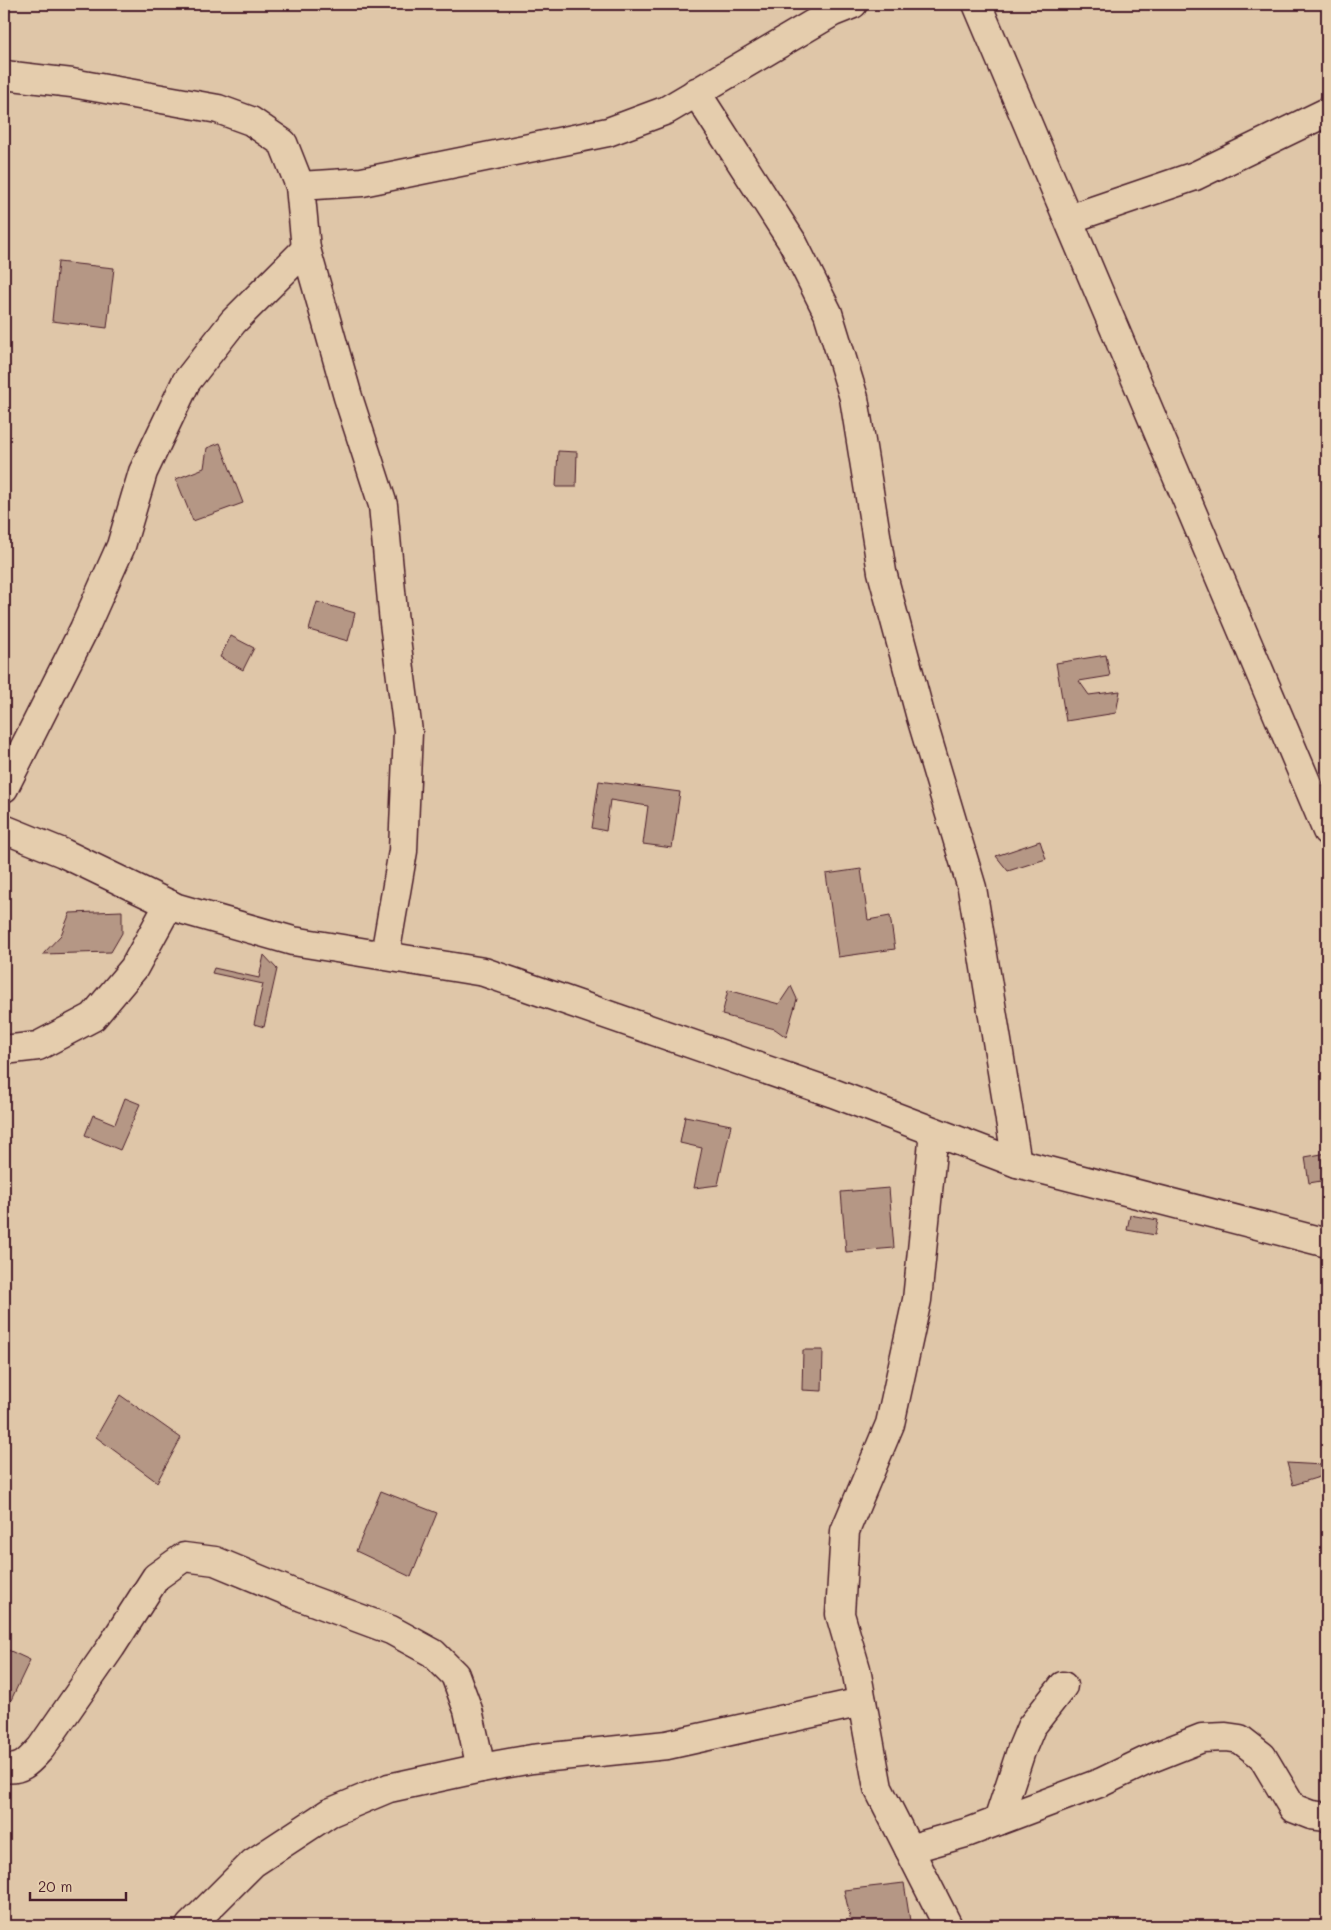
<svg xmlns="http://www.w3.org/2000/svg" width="1331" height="1930" viewBox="0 0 1331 1930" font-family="Mali,sans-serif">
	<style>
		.building { fill: #b59785; stroke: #4a1f2b }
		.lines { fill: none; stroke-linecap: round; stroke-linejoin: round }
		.minor-casing { stroke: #4a1f2b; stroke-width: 31 }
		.major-casing { stroke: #4a1f2b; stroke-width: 31 }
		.minor { stroke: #e5cdad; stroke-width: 28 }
		.major { stroke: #e5cdad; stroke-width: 28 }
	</style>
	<rect width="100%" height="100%" fill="#dfc6a8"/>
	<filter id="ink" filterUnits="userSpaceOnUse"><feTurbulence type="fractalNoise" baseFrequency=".02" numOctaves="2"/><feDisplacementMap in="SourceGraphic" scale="10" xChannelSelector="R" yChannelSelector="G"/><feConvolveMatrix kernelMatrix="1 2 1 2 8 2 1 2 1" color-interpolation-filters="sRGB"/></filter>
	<g filter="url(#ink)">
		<g class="building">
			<polygon points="58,262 114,268 107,328 52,321"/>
			<polygon points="220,443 243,503 193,521 176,479 204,468 207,448"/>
			<polygon points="558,451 577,452 576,487 556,487"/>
			<polygon points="317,602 355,613 348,641 309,630"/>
			<polygon points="231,636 254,648 243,670 220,657"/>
			<polygon points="1106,655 1110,676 1079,681 1089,695 1120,691 1116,713 1066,721 1056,663"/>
			<polygon points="599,781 680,792 672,848 643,844 648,806 610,800 606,831 592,828"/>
			<polygon points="1040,841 1046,859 1008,871 996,856"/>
			<polygon points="861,869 868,920 890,916 895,949 838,957 826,874"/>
			<polygon points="122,911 122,933 111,952 43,954 61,935 70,913"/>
			<polygon points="264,955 277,969 264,1027 254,1024 263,984 212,973 214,968 259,978"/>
			<polygon points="791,986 797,999 786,1037 775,1029 722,1015 728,990 779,1004"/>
			<polygon points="125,1098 140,1104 120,1150 85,1135 93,1115 115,1124"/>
			<polygon points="685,1116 731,1125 718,1185 694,1188 702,1148 680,1143"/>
			<polygon points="1327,1153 1327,1180 1309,1183 1305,1157"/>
			<polygon points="889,1188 894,1248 846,1252 841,1192"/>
			<polygon points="1130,1215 1158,1220 1155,1235 1127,1230"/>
			<polygon points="803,1350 823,1350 822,1391 802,1390"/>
			<polygon points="120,1395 181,1438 157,1482 96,1437"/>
			<polygon points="1287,1463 1323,1465 1326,1475 1293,1485"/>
			<polygon points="381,1491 437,1513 411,1577 356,1551"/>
			<polygon points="4,1648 30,1660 4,1715"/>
			<polygon points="904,1883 910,1921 870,1926 852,1926 844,1890"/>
		</g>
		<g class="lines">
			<g class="minor-casing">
				<g id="minor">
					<polyline points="4,75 72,83 218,109 251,121 283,143 300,186 306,249 348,397 383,505 394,623 408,732 403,851 385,955"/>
					<polyline points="696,92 793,243 828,313 854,398 882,572 920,714 972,888 1017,1163"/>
					<polyline points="300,186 362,182 608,132 667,110 833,12 853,4"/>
					<polyline points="1069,219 1195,176 1327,112"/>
					<polyline points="4,788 84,629 121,546 143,472 186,382 233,322 306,249"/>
					<polyline points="4,829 63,853 177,908 293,941 484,972 833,1093 1017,1163 1327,1243"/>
					<polyline points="4,1050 38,1046 93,1017 134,968 169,904"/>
					<polyline points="934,1132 917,1300 890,1424 845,1531 840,1614 856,1669 878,1788 948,1926"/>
					<path d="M 4,1768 C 22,1771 29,1761 41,1748 L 111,1647 L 156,1577 L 184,1557 L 215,1561 L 302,1597 L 391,1630 L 433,1653 L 455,1675 L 468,1710 L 481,1768"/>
					<polyline points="998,1821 1021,1751 1031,1727 1063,1686"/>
					<polyline points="909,1849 969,1832 1102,1782 1154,1757 1202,1738 1226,1737 1240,1739 1262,1756 1293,1808 1311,1815 1327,1817"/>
					<polyline points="190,1926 253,1863 329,1813 389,1788 481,1768 532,1759 667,1745 862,1702"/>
				</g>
			</g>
			<g class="major-casing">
				<polyline id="major" points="977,4 1327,831"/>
			</g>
			<use href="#minor" class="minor"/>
			<use href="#major" class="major"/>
		</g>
	</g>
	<rect width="1331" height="1930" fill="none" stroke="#e5cdad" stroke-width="20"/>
	<rect x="10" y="10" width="1311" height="1910" fill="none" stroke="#4a1f2b" stroke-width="2" filter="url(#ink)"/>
	<path d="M30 1892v8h96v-8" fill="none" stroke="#4a1f2b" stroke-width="2.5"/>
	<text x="38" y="1892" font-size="15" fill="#4a1f2b" stroke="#e5cdad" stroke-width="4" paint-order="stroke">20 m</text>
</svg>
